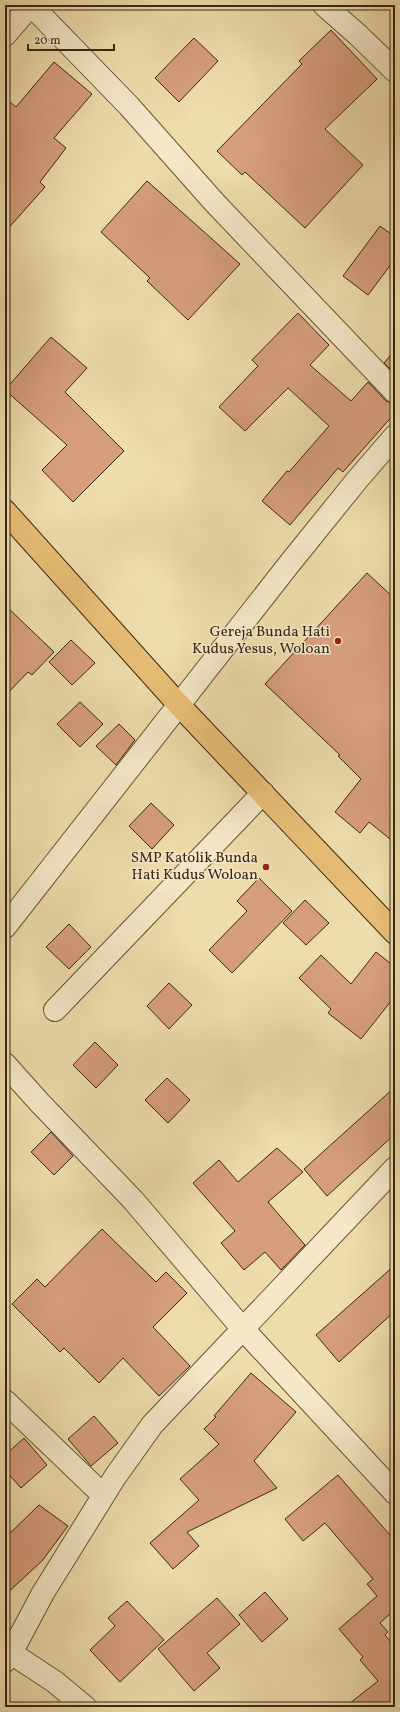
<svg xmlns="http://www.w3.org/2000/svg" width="400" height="1712" viewBox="0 0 400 1712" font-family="Vollkorn,serif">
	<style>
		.building { fill: #d79e7e; stroke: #362813 }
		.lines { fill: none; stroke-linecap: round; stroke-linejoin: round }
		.minor-casing { stroke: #645539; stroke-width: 24 }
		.major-casing { stroke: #362813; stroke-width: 24 }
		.minor { stroke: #f5e8c8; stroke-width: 22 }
		.major { stroke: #e8be76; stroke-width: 22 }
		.poi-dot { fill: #8f2418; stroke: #f5e8c8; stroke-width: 1.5 }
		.labels { text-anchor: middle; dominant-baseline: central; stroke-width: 3; stroke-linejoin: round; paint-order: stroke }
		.poi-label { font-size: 15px; fill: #362813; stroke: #f5e8c8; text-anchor: end }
	</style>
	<rect width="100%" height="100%" fill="#efdcab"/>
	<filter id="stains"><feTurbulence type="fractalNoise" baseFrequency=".005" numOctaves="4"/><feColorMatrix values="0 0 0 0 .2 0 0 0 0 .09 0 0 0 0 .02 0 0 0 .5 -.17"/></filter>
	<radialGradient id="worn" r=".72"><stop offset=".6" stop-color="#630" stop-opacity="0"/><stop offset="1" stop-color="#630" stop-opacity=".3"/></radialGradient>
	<g class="building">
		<polygon points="331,30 377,79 325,129 363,165 305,228 245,172 242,175 217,151 302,64 299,61"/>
		<polygon points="194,38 218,61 179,102 155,78"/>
		<polygon points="54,62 92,94 54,138 66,148 40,182 45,187 5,232 5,98 16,107"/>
		<polygon points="147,181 240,264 188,320 147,281 150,278 101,232"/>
		<polygon points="380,226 395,237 395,259 368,295 343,276"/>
		<polygon points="298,313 329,345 310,365 351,401 368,382 386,401 395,404 395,413 343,472 338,468 290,525 262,501 287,471 289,472 329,426 288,388 245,431 219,407 258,366 252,360"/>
		<polygon points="51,337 87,368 65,392 124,451 73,502 42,470 67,445 5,390"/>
		<polygon points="395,350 395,374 384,363"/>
		<polygon points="367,573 395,599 395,843 369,822 360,833 335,812 361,779 338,756 340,755 265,684"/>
		<polygon points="5,605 54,652 32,675 28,672 5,696"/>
		<polygon points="71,640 95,663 72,685 49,662"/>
		<polygon points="80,702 103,724 80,747 57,724"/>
		<polygon points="119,724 135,740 116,765 96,746"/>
		<polygon points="151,803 174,825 152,849 129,826"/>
		<polygon points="259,878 292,911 232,973 209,950 247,911 237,901"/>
		<polygon points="305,900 329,923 306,945 283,923"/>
		<polygon points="69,924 91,947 69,969 46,947"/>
		<polygon points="376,952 395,967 395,996 361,1039 328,1013 331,1009 299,978 321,955 351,984"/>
		<polygon points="169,983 192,1005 169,1029 147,1006"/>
		<polygon points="95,1042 118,1065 96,1088 73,1065"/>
		<polygon points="167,1078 190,1100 168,1123 145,1100"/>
		<polygon points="395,1087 395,1134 327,1196 304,1169"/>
		<polygon points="51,1132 73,1156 54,1175 31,1152"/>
		<polygon points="277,1148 303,1172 268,1202 305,1245 281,1270 265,1252 244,1270 221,1243 235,1231 193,1183 219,1160 238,1182"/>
		<polygon points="102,1229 156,1282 166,1272 187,1293 153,1327 190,1366 159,1396 123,1358 99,1383 64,1348 60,1352 12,1304 37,1279 45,1287"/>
		<polygon points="395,1265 395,1311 339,1362 316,1335"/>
		<polygon points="251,1373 296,1412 254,1461 277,1488 187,1532 199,1546 173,1569 150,1543 199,1500 180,1479 219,1444 204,1429 216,1417 214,1416"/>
		<polygon points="94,1416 118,1443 91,1466 68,1439"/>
		<polygon points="24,1438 47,1465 21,1488 5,1470 5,1455"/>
		<polygon points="338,1475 395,1541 395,1617 391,1613 380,1623 388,1632 385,1635 395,1647 395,1707 345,1707 378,1681 360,1660 363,1657 339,1629 377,1596 367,1584 373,1579 325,1523 303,1541 285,1519"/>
		<polygon points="39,1505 68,1526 42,1561 5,1595 5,1538"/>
		<polygon points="265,1592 288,1619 262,1642 239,1615"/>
		<polygon points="217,1598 240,1624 207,1653 220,1668 194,1691 158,1649"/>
		<polygon points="127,1601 164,1640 120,1682 90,1650 115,1626 108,1618"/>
	</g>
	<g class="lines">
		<g class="minor-casing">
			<g id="minor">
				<polyline points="324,5 358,35 395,71"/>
				<polyline points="5,35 31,5 129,106 214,202 395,392"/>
				<polyline points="5,927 290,563 357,480 395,436"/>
				<polyline points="55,1010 263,793"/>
				<polyline points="5,1064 39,1102 133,1200 242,1328 395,1493"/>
				<polyline points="5,1401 103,1495"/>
				<polyline points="5,1656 11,1653 43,1593 115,1477 152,1425 395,1168"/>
				<polyline points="5,1661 11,1653 55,1682 85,1707"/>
			</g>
		</g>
		<g class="major-casing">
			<polyline id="major" points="5,511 179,705 395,933"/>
		</g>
		<use href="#minor" class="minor"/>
		<use href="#major" class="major"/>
	</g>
	<g class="poi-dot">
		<circle cx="338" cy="641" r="4"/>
		<circle cx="266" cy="867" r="4"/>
	</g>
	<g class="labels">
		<g class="poi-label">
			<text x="330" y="632">Gereja Bunda Hati<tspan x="330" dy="17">Kudus Yesus, Woloan</tspan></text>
			<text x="258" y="858">SMP Katolik Bunda<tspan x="258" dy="17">Hati Kudus Woloan</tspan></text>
		</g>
	</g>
	<rect width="400" height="1712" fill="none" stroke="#efdcab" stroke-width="20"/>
	<rect x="6" y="6" width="388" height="1700" fill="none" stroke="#362813" stroke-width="2"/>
	<rect x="10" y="10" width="380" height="1692" fill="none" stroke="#362813"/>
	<path d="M28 44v6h86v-6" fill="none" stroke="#362813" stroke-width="2"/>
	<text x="34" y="44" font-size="12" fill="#362813" stroke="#f5e8c8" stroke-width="3" paint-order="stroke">20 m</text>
	<rect width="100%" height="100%" filter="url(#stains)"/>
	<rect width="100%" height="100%" fill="url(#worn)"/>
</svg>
